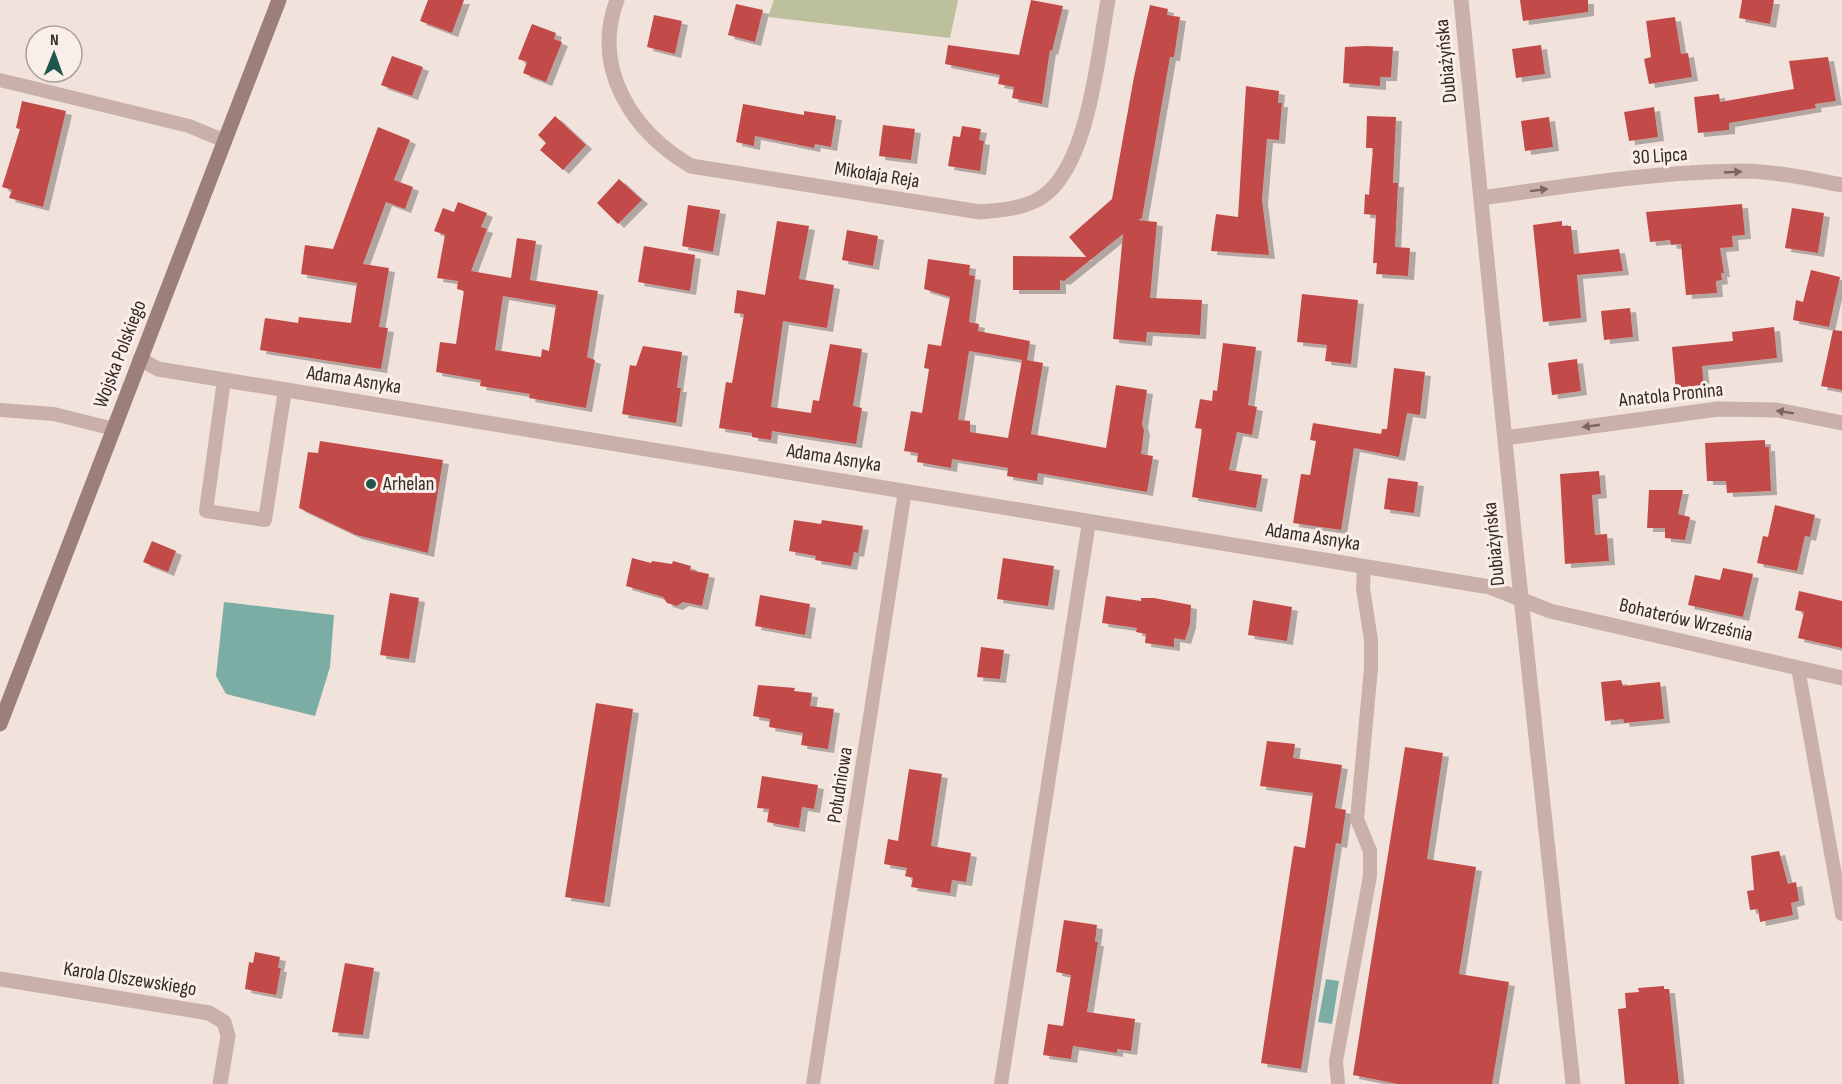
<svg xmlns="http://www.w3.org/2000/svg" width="1842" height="1084" viewBox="0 0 1842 1084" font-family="'Sofia Sans Condensed',sans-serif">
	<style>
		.green { fill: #bcc09c }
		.water { fill: #7cada5 }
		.building { fill: #c24c49; fill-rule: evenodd; filter: url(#shadow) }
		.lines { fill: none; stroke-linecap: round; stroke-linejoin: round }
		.service { stroke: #c9b0a8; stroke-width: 14 }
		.minor { stroke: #c9b0a8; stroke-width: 15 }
		.tertiary { stroke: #c9b0a8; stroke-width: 15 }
		.secondary { stroke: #9d7f7a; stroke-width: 15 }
		.oneway { fill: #786662 }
		.poi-dot { fill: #1f564e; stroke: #f9eee8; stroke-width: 2 }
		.labels { text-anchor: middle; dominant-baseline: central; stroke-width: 6; stroke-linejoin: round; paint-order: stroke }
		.street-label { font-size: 20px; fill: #362a28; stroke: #f9eee8 }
		.poi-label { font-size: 20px; fill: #362a28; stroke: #f9eee8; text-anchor: start }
	</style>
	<defs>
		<filter id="shadow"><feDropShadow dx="6" dy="4" stdDeviation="0" flood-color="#0004"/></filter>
	</defs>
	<rect width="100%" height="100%" fill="#f1e3dc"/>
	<polygon class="green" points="774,0 958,0 950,38 768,17"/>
	<g class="water">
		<polygon points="224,602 334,615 330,667 315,716 226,694 216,676"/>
		<polygon points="1326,979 1339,981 1332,1024 1318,1022"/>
	</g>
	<g class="building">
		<polygon points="428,0 464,0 452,33 420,21"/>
		<polygon points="1031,0 1063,6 1052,51 1050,50 1042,104 1012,98 1014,87 998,84 1000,75 945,64 948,45 1019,55"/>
		<polygon points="1520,0 1588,0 1588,12 1523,21"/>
		<polygon points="1742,0 1774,0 1770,24 1739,18"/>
		<polygon points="736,4 763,10 755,42 728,35"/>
		<polygon points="1150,5 1168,9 1167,15 1180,17 1174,57 1170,57 1142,218 1138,220 1157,222 1150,298 1202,300 1200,335 1147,332 1146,342 1113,339 1123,234 1064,281 1060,280 1060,290 1013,290 1013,256 1086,257 1069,237 1112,199 1134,77"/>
		<polygon points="654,15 682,21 675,54 647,47"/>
		<polygon points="1675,17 1681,54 1688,53 1692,77 1649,84 1644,59 1651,57 1646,21"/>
		<polygon points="532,24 556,33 554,39 562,42 546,82 523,73 527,62 518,59"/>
		<polygon points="1541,45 1545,74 1516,78 1512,49"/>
		<polygon points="1366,46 1393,47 1391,77 1380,77 1380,86 1343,83 1345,47"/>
		<polygon points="392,56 423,67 412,96 381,85"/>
		<polygon points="1828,57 1836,101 1815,104 1816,108 1729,123 1729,130 1698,133 1694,97 1719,94 1720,102 1794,89 1789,61"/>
		<polygon points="1246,86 1279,91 1278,103 1282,103 1279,140 1267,139 1262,200 1269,255 1211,251 1216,214 1238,217"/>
		<polygon points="22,101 66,111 43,207 9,198 12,190 2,187 20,129 16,128"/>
		<polygon points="743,104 804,115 804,111 836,116 831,147 815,144 814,148 755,136 754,146 736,142"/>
		<polygon points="1654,107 1658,137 1629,141 1624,112"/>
		<polygon points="555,116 586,145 563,170 540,150 546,143 538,135"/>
		<polygon points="1367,116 1396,117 1393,183 1398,183 1395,247 1410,248 1408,276 1376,274 1377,263 1373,263 1376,215 1364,214 1365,194 1369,195 1373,148 1366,148"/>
		<polygon points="1549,117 1553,147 1525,151 1521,121"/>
		<polygon points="883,125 915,129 911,160 879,156"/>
		<polygon points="962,126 981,129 979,140 984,141 980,171 948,166 953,136 960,137"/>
		<polygon points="378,127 410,140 394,180 413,187 405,209 386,202 363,264 389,268 379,327 388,328 381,369 260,350 265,318 298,323 299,317 351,323 357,283 301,274 305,245 333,249"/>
		<polygon points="619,179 642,200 618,224 597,203"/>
		<path d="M 458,202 L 487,213 L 481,227 L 487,229 L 471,271 L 511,278 L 517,238 L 536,241 L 530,280 L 598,291 L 587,357 L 595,360 L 586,408 L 529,398 L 530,394 L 480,386 L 481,380 L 436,372 L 440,342 L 456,344 L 464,291 L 457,289 L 458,281 L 437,278 L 445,235 L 434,231 L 443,208 L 454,212 ZM 503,296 L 556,305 L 549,351 L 542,349 L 541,357 L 495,350 Z"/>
		<polygon points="1742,204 1745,235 1732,236 1733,247 1720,248 1724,273 1721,273 1722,280 1716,281 1717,293 1686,295 1681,244 1671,245 1670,240 1650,242 1646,212"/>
		<polygon points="688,205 720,210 713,252 682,246"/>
		<polygon points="1792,208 1824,213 1818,253 1785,248"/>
		<polygon points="777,221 809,226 799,279 834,285 827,328 783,321 771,407 811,413 813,400 819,401 830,344 862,349 853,406 862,408 856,444 772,431 771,440 752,437 752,433 719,428 726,382 732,383 744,314 734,313 737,290 765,295"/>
		<polygon points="1562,221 1562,226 1571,226 1574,254 1619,249 1623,271 1577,275 1581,318 1543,322 1533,225"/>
		<polygon points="847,230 878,236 873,266 842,260"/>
		<polygon points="644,246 695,255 690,291 638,282"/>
		<path d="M 928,259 L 970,265 L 969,275 L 975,276 L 969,322 L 979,324 L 978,331 L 1030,341 L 1027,360 L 1043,363 L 1031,434 L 1106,448 L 1116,385 L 1147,390 L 1142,424 L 1144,431 L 1141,454 L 1153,456 L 1147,492 L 1038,473 L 1037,481 L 1024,479 L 1007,476 L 1008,468 L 952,459 L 951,468 L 917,462 L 918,453 L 904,451 L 911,411 L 922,413 L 929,369 L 924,368 L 928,344 L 941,346 L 950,297 L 924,289 ZM 969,351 L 1022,360 L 1008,438 L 970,432 L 970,421 L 958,420 Z"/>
		<polygon points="1811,270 1840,277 1829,327 1793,320 1796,300 1803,302"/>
		<polygon points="1302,294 1358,300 1351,364 1325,361 1327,345 1297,342"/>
		<polygon points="1630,308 1633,337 1604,340 1601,311"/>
		<polygon points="1774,327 1777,358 1702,366 1704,388 1676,391 1672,347 1733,341 1732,332"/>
		<polygon points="1833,330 1842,331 1842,390 1821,386"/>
		<polygon points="1223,343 1256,347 1248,405 1257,407 1252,435 1237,432 1229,470 1262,475 1256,508 1192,497 1202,429 1195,428 1200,399 1212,401 1213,390 1217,391"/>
		<polygon points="643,346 682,352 677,388 681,388 676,423 622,414 630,365 636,366"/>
		<polygon points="1577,359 1581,391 1552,395 1548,363"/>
		<polygon points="1394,368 1425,372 1420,415 1407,413 1399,457 1354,448 1341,530 1293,523 1301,474 1310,475 1316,441 1310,440 1313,423 1381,434 1382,429 1387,429"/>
		<polygon points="1765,440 1765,447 1769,447 1771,491 1727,493 1726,481 1707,481 1705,443"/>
		<polygon points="320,441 443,460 428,553 356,535 299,508 308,452 318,453"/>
		<polygon points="1599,471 1601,494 1592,495 1595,535 1607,534 1609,561 1565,564 1560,474"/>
		<polygon points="1388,478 1418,482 1414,513 1384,509"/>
		<polygon points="1649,490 1683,490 1678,514 1690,517 1685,540 1665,538 1665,528 1647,528"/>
		<polygon points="1775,505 1815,515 1810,537 1805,536 1797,571 1757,563 1763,536 1768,537"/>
		<polygon points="794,520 821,524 822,520 863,526 858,553 854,552 851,566 815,560 816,556 789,551"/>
		<polygon points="152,541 176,551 168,572 143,562"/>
		<polygon points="632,558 651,563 652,561 672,564 673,561 691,566 690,570 709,574 702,606 683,602 677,606 667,603 663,597 626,586"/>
		<polygon points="1003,558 1054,566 1048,606 997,599"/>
		<polygon points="1723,568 1753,574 1743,617 1688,605 1695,575 1720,580"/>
		<polygon points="1799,591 1842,601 1842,648 1798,638 1804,612 1795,610"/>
		<polygon points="390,593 419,598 409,659 380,655"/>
		<polygon points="760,595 810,604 805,635 755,626"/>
		<polygon points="1106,596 1141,601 1141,598 1154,598 1191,605 1190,624 1185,640 1174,638 1174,647 1145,643 1146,634 1136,632 1137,628 1102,623"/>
		<polygon points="1253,600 1292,607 1287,641 1248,635"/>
		<polygon points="981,647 1004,650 1000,679 977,677"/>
		<polygon points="1621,680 1623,686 1660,682 1664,719 1624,723 1623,719 1605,721 1601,682"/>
		<polygon points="758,685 795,688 794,691 812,693 810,706 834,709 828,749 801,745 803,733 769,727 770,719 753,716"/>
		<polygon points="596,703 633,709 604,903 565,897"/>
		<polygon points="1267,741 1295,744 1293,758 1342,765 1335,808 1346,810 1341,844 1336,843 1301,1069 1261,1063 1294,846 1305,848 1313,793 1260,786"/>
		<polygon points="1405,747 1443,753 1427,859 1476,867 1459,974 1509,982 1492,1084 1398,1084 1353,1075"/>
		<polygon points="909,769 942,774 931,846 971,853 966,882 952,880 950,893 911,887 913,878 905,876 907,868 884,864 888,839 898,841"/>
		<polygon points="762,776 818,785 814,809 802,807 799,828 767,822 769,809 757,808"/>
		<polygon points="1779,851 1788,884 1796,882 1799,901 1791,903 1793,915 1760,922 1758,909 1750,910 1747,891 1754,890 1751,856"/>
		<polygon points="1064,920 1097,925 1095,942 1098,942 1087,1012 1135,1019 1131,1051 1117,1049 1117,1053 1073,1046 1071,1059 1043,1055 1048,1024 1063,1026 1071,975 1056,972"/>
		<polygon points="255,952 280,957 278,968 281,968 276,995 245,989 249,962 253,963"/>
		<polygon points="345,963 374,968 363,1035 332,1032"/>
		<polygon points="1664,986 1664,989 1669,989 1679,1084 1625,1084 1618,1009 1626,1008 1625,993 1639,992 1638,988"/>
	</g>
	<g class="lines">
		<g class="service">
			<polyline points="0,80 189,126 225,141"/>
			<polyline points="224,380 206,511 265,520 285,390"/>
			<polyline points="0,410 54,414 114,429"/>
			<polyline points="1798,668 1842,914"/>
			<polyline points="813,1084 905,491"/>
			<polyline points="1001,1084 1089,522"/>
			<polyline points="1338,1084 1336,1061 1370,876 1370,851 1357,819 1371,668 1371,640 1363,588 1364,567"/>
		</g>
		<g class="minor">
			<path d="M 617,0 C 591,69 633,132 691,166 L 980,212 C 1002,210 1023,209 1042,197 C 1089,166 1098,53 1108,0"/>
			<path d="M 1481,198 C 1568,186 1658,171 1746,171 C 1779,172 1810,179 1842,185"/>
			<polyline points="140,359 158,369 1490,587 1550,611 1842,678"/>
			<polyline points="1505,438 1718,409 1777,410 1842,423"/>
			<polyline points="0,979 209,1013 224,1022 228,1036 220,1084"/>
		</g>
		<polyline class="tertiary" points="1461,0 1515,541 1573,1084"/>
		<polyline class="secondary" points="0,724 279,0"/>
	</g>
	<defs><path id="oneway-solid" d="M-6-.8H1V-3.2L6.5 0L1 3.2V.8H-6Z" transform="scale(1.5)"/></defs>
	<g class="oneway">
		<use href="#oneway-solid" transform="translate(1733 172) rotate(-3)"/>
		<use href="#oneway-solid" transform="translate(1539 190) rotate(-7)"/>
		<use href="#oneway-solid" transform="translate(1785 412) rotate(-171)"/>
		<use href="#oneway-solid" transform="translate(1591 426) rotate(172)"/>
	</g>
	<circle class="poi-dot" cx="371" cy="484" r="6"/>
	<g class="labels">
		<g class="street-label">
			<text transform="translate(1446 61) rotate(-96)">Dubiażyńska</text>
			<text transform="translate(1660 156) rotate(-4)">30 Lipca</text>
			<text transform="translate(877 175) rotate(9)">Mikołaja Reja</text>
			<text transform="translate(120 354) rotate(-69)">Wojska Polskiego</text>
			<text transform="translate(354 380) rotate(9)">Adama Asnyka</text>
			<text transform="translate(1671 395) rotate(-6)">Anatola Pronina</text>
			<text transform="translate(834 458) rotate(9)">Adama Asnyka</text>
			<text transform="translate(1313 537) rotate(9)">Adama Asnyka</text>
			<text transform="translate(1494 544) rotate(-96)">Dubiażyńska</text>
			<text transform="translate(1686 620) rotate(13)">Bohaterów Września</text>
			<text transform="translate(840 785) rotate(-81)">Południowa</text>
			<text transform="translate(130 979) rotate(9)">Karola Olszewskiego</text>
		</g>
		<g class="poi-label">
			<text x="383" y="484">Arhelan</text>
		</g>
	</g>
	<g transform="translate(54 54) rotate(1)"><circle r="28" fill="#f9eee8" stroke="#aba09b" stroke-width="1.5"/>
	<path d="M0-4.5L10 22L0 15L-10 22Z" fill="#1f564e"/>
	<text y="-9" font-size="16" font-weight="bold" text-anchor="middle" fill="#362a28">N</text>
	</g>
</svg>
